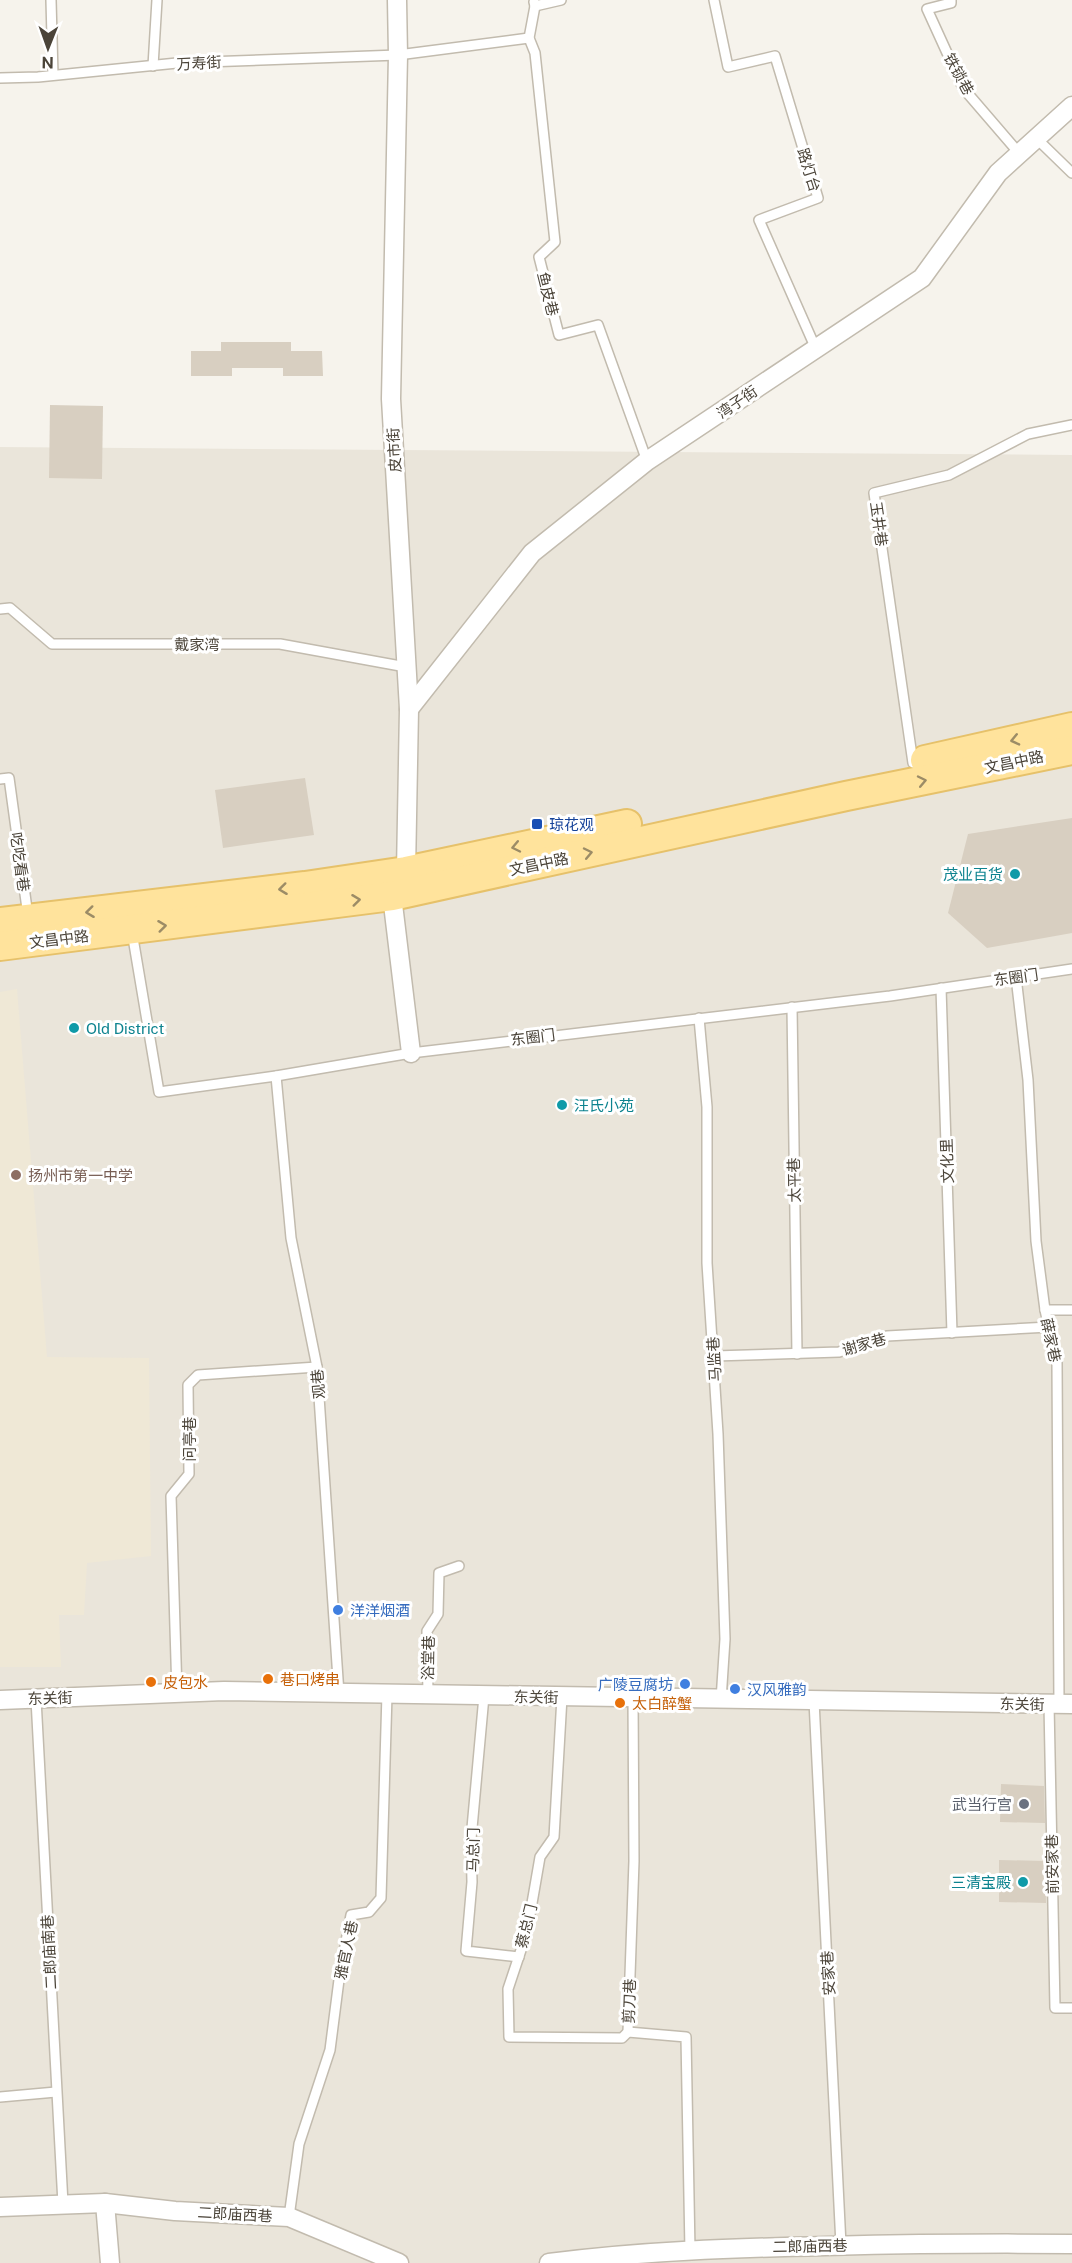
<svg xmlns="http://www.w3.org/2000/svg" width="1072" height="2263" viewBox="0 0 1072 2263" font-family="'Public Sans','Noto Sans SC',sans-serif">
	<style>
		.residential { fill: #eae5da }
		.education { fill: #efe8d6 }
		.building { fill: #d8cfc1 }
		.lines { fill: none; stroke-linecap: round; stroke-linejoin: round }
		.lane-casing { stroke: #c2bbae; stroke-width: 12 }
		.street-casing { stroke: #c2bbae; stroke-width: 21 }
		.primary-casing { stroke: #e6c16a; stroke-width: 32 }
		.lane { stroke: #fff; stroke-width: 9 }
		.street { stroke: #fff; stroke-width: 18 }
		.primary { stroke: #ffe39c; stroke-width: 28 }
		.oneway { stroke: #9c8c66 }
		.transit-dot { fill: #1a4fb4; stroke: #fff; stroke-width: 2 }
		.culture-dot { fill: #0f9aa8; stroke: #fff; stroke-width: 2 }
		.education-dot { fill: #8d6e63; stroke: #fff; stroke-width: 2 }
		.shop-dot { fill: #3f7fe0; stroke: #fff; stroke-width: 2 }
		.food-dot { fill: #e8710a; stroke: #fff; stroke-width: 2 }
		.worship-dot { fill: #6b7280; stroke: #fff; stroke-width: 2 }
		.labels { text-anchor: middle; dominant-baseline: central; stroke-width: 6; stroke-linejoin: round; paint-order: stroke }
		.street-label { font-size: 15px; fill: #4b4439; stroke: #fff }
		.transit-label { font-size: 15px; fill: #164399; stroke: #fff; text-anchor: start }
		.culture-label { font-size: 15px; fill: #0d838f; stroke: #fff; text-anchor: end }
		.education-label { font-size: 15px; fill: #785e54; stroke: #fff; text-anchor: start }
		.shop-label { font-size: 15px; fill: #366cbe; stroke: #fff; text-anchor: start }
		.food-label { font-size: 15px; fill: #c56008; stroke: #fff; text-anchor: start }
		.worship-label { font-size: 15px; fill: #5b616d; stroke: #fff; text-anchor: end }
	</style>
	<rect width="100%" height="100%" fill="#f6f3ec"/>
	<polygon class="residential" points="0,447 1072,455 1072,2263 0,2263"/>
	<polygon class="education" points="17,989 47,1357 149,1358 151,1556 87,1563 84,1615 59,1615 61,1667 0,1667 0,992"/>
	<g class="building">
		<polygon points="221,342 291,342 291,351 322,351 323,376 283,376 283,368 232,368 232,376 191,376 191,351 221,351"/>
		<polygon points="50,405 103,406 102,479 49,478"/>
		<polygon points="305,778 314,835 223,848 215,790"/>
		<polygon points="1072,818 1072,933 987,948 948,913 968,834"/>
		<polygon points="1001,1784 1044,1786 1045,1823 1000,1822"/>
		<polygon points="999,1860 1045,1861 1046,1903 999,1902"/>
	</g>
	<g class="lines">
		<g class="lane-casing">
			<g id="lane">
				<polyline points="51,0 53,75"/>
				<polyline points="714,0 728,67 775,56 818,198 759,220 816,349"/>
				<polyline points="951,0 951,3 927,9 963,88 1019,153"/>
				<polyline points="534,2 535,6 561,0"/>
				<polyline points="535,6 529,38 535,53 555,242 539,257 559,335 598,325 647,461"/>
				<polyline points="153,66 157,0"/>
				<polyline points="0,78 38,77 177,63 398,55 529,38"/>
				<polyline points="1036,138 1072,173"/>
				<polyline points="0,609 10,608 52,644 280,644 406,667"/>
				<polyline points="913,763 874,493 949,475 1028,434 1072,425"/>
				<polyline points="0,779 9,778 28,916"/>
				<polyline points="132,932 159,1092 276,1076 411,1053 890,996 1072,969"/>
				<polyline points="1016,977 1028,1080 1036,1241 1045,1310 1057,1363 1059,1704"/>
				<polyline points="941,988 952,1333"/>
				<polyline points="792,1007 797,1354"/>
				<polyline points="699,1018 707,1107 707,1263 718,1434 725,1639 721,1700"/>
				<polyline points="276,1076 291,1238 317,1367 339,1694"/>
				<polyline points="1045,1310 1072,1310"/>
				<polyline points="714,1356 839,1352 887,1336 1049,1327"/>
				<polyline points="177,1693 171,1496 189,1474 188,1385 198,1375 317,1367"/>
				<polyline points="428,1695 427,1631 438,1614 439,1573 459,1566"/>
				<polyline points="484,1696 471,1839 472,1882 466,1951 519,1957"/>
				<polyline points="562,1697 554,1837 540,1857 527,1932 508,1989 509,2037 622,2038 628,2032"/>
				<polyline points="633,1698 634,1861 628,2032 686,2037 690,2251"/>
				<polyline points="36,1699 63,2204"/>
				<polyline points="814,1701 841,2245"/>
				<polyline points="1049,1704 1055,2008 1072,2008"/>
				<polyline points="0,2097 56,2092"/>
				<polyline points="289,2217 299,2144 330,2050 340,1972 351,1915 369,1912 381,1898 387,1694"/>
			</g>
		</g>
		<g class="street-casing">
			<g id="street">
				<polyline points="397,0 398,55 391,399 409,709 406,871 392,896 411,1053"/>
				<polyline points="409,709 532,553 647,461 922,278 998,173 1072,106"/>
				<polyline points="0,1700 224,1691 1072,1704"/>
				<polyline points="105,2203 110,2263"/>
				<polyline points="0,2207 105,2203 175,2211 289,2217 399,2263"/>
				<path d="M 549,2263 C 641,2251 733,2248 826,2246 C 908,2244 990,2243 1072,2244"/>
			</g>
		</g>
		<g class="primary-casing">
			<g id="primary">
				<polyline points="925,760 1072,727"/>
				<polyline points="0,922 305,886 406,871 627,824"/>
				<polyline points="0,946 392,896 846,796 1072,750"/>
			</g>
		</g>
		<use href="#lane" class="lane"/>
		<use href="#street" class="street"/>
		<use href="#primary" class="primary"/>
	</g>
	<defs><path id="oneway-chevron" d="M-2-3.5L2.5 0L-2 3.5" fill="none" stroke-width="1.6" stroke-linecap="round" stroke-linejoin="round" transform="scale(1.5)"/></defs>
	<g class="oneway">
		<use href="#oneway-chevron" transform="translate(1015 740) rotate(167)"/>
		<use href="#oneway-chevron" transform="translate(922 781) rotate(-12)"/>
		<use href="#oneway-chevron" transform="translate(516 847) rotate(168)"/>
		<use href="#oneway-chevron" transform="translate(588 853) rotate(-12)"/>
		<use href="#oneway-chevron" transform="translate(283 889) rotate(173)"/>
		<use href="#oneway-chevron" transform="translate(356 900) rotate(-7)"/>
		<use href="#oneway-chevron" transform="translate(90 912) rotate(173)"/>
		<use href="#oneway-chevron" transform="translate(162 926) rotate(-7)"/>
	</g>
	<rect class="transit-dot" x="531" y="818" width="12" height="12" rx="3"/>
	<g class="culture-dot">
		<circle cx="1015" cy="874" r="6"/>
		<circle cx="74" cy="1028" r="6"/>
		<circle cx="562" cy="1105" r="6"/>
		<circle cx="1023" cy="1882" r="6"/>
	</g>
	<circle class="education-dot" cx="16" cy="1175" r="6"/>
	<g class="shop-dot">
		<circle cx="338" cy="1610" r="6"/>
		<circle cx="685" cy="1684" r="6"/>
		<circle cx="735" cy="1689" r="6"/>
	</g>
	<g class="food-dot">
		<circle cx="268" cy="1679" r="6"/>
		<circle cx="151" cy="1682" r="6"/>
		<circle cx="620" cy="1703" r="6"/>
	</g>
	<circle class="worship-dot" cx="1024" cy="1804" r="6"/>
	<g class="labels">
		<g class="street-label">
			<text transform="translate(199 63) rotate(-3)">万寿街</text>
			<text transform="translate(959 74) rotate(61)">铁锁巷</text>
			<text transform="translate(809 170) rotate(73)">路灯台</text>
			<text transform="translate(548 294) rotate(76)">鱼皮巷</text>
			<text transform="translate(737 402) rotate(-34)">湾子街</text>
			<text transform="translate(394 450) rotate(-93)">皮市街</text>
			<text transform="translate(879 524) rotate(82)">玉井巷</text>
			<text x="197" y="644">戴家湾</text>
			<text transform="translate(1014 762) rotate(-12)">文昌中路</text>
			<text transform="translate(20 862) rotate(82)">吃吃看巷</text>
			<text transform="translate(539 864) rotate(-12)">文昌中路</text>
			<text transform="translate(59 939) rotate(-7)">文昌中路</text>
			<text transform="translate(1016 977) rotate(-8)">东圈门</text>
			<text transform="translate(533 1037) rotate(-7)">东圈门</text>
			<text transform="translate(947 1161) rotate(-92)">文化里</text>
			<text transform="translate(794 1180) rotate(-91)">太平巷</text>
			<text transform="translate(1051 1340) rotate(78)">薛家巷</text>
			<text transform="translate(864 1344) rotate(-16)">谢家巷</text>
			<text transform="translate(714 1359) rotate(-93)">马监巷</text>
			<text transform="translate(318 1384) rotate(-95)">观巷</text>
			<text transform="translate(189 1439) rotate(-90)">问亭巷</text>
			<text transform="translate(428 1658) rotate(-89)">浴堂巷</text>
			<text transform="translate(536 1697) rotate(1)">东关街</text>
			<text transform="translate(50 1698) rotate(-2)">东关街</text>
			<text transform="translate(1022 1704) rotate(1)">东关街</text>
			<text transform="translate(473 1850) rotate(-89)">马总门</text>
			<text transform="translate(1052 1864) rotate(-91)">前安家巷</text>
			<text transform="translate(526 1926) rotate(-76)">蔡总门</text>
			<text transform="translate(346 1950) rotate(-78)">雅官人巷</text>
			<text transform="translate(49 1952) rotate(-93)">二郎庙南巷</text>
			<text transform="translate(828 1973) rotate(-93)">安家巷</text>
			<text transform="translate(629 2001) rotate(-88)">剪刀巷</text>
			<text transform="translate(235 2214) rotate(3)">二郎庙西巷</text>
			<text transform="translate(810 2246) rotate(-1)">二郎庙西巷</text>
		</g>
		<g class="transit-label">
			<text x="549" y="824">琼花观</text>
		</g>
		<g class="culture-label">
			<text x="1003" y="874">茂业百货</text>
			<text x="86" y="1028" text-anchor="start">Old District</text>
			<text x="574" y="1105" text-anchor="start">汪氏小苑</text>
			<text x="1011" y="1882">三清宝殿</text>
		</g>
		<g class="education-label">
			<text x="28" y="1175">扬州市第一中学</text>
		</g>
		<g class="shop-label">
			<text x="350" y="1610">洋洋烟酒</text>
			<text x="673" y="1684" text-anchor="end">广陵豆腐坊</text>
			<text x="747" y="1689">汉风雅韵</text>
		</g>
		<g class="food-label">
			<text x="280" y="1679">巷口烤串</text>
			<text x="163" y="1682">皮包水</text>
			<text x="632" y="1703">太白醉蟹</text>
		</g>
		<g class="worship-label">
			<text x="1012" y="1804">武当行宫</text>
		</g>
	</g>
	<g transform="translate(48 48) rotate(181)" stroke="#ffffff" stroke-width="4.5" paint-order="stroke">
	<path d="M0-4.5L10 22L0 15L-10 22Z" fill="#4b4439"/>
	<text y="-9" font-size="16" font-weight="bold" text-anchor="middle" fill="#4b4439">N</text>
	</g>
</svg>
